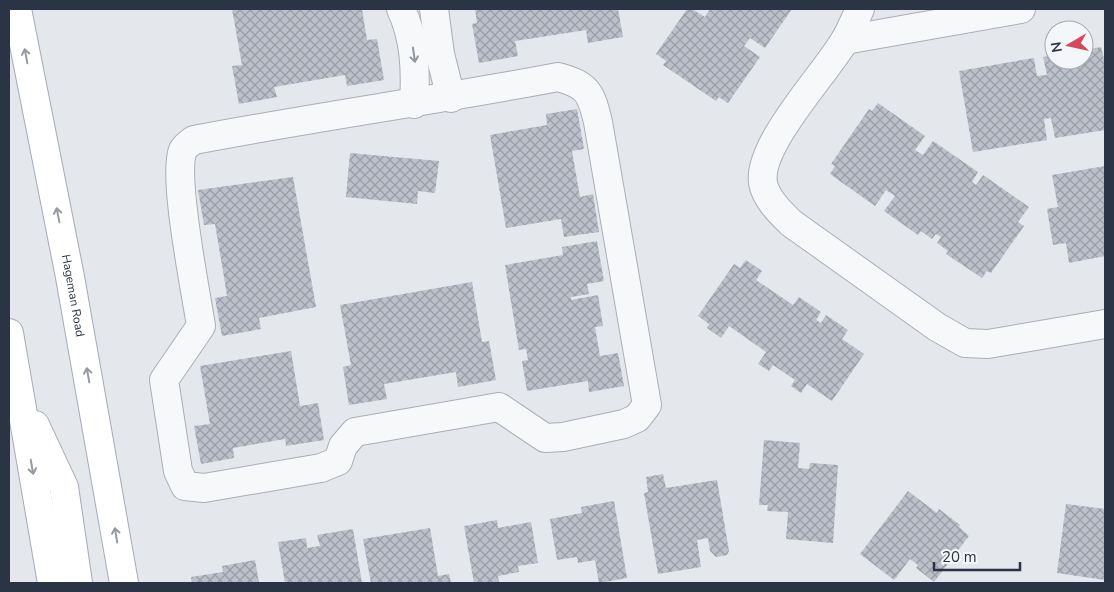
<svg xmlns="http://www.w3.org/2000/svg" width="1114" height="592" viewBox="0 0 1114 592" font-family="'Nunito Sans',sans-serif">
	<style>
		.building { fill: url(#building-cross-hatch) }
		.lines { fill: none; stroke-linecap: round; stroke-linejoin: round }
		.minor-casing { stroke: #a9aeb7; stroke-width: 30 }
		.major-casing { stroke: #a3abb8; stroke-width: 30 }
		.minor { stroke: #f7f8fa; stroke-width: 28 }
		.major { stroke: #fff; stroke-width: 28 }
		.oneway { stroke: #9196a0 }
		.oneway2 { stroke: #959aa2 }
		.labels { text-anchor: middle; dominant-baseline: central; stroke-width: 5; stroke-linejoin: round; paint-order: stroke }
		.street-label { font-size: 12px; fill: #2b3445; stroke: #f4f6f9 }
	</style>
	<defs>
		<pattern id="building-cross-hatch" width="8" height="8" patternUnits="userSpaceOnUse" patternTransform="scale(1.25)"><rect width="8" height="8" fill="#bbc0ca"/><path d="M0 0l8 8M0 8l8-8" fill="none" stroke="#989da6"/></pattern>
	</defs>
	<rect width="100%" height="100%" fill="#e4e7ec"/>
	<g class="building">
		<polygon points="232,9 362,9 367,40 377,39 384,80 347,86 345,75 274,87 277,97 239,104 232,66 242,65"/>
		<polygon points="475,9 618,9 623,37 588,43 586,30 515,41 518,56 479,63 472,24 477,23"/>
		<polygon points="687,9 692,9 705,17 710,9 792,9 765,48 750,38 744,46 760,57 728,103 719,97 716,101 663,65 666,61 656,54"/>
		<polygon points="1101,47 1105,63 1105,130 1055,138 1051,118 1044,119 1047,140 973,152 959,71 1034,58 1037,76 1047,75 1043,57 1054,55 1054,60 1084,60 1084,50"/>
		<polygon points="878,103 925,136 915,150 923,155 933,141 978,172 972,182 976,185 983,175 1029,207 1018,222 1024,226 991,273 987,271 982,278 946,254 948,251 937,243 941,237 936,234 932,239 921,231 918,235 884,211 895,196 886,190 875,206 830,174 835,166 831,164 869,109 872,111"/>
		<polygon points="577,109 584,149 572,151 580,197 593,194 599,232 564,237 561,219 506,228 490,135 547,125 546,114"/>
		<polygon points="350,153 439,161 435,193 418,191 417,204 346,197"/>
		<polygon points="1105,166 1105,256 1069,263 1066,243 1053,245 1047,209 1058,207 1052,175"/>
		<polygon points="293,177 316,307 259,318 261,329 222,336 215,298 227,296 224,277 215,224 204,225 198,190"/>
		<polygon points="597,241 604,281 587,284 589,294 571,297 571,300 598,295 603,326 595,327 600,356 618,353 624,386 589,392 588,381 527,391 522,361 528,360 526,349 519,350 505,265 563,255 562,247"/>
		<polygon points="746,260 762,271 756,280 793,305 799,297 821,312 816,320 821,323 826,315 848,330 842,339 864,354 832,401 807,384 801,393 791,386 795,380 773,365 769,371 758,364 766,352 729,326 721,338 707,328 709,324 698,316 734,264 740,268"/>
		<polygon points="472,282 482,342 489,341 496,380 458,387 456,372 384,384 387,399 349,405 343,367 351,365 340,305"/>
		<polygon points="291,351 300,406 318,403 324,440 286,446 285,439 233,448 234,458 201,464 194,426 210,424 200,366"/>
		<polygon points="764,440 800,443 798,468 809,469 810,463 838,465 833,543 786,539 788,512 767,511 768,505 759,505"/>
		<polygon points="663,474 666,488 717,480 729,551 727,555 716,557 710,551 708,538 697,540 701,567 658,574 644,493 648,492 646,477"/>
		<polygon points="908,491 937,513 939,509 960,525 959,527 969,536 934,582 916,568 918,565 910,559 894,580 860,554"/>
		<polygon points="614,501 627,578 599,583 595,560 578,563 577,557 557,560 550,519 582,513 581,507"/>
		<polygon points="1066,504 1105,509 1105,580 1057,573"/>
		<polygon points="497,520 498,528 531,522 538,563 518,566 519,572 498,576 499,583 474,583 464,526"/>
		<polygon points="430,528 438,576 449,574 451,583 371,583 363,539"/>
		<polygon points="353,529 362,583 285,583 278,542 306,538 307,548 320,546 317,535"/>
		<polygon points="255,560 259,583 192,583 191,577 223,572 222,566"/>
	</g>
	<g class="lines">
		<g class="minor-casing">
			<g id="minor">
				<path d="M 401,9 C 415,39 416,71 414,104"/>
				<polyline points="434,9 440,54 451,98"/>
				<path d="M 860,9 C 855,19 851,30 845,40 C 826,73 757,145 763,183 C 766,199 780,212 791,223 L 937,327 L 965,343 L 988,344 L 1105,324"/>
				<polyline points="845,40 1021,9"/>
				<path d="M 558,77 C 588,85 591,93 598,122 L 647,405 L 637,418 L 624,424 L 563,437 L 545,438 L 499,407 L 355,432 L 343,446 L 338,461 L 321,468 L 204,488 L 185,486 L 178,471 L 164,380 L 201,326 C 196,292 172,176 183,150 C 185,146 190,143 194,140 C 315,117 437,100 558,77 Z"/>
			</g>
		</g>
		<g class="major-casing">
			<g id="major">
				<path id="s1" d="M 17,9 L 70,277 L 124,583"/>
				<polyline points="9,333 52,583"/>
				<polyline points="35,425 64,487 78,583"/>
			</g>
		</g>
		<use href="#minor" class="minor"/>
		<use href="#major" class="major"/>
	</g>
	<defs><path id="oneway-shaft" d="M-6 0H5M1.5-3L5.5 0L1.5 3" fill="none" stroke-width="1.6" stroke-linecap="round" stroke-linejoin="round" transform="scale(1.25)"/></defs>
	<use class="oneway" href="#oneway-shaft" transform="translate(414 55) rotate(82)"/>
	<g class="oneway2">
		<use href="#oneway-shaft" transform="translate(26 56) rotate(-101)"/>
		<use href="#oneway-shaft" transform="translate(58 215) rotate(-101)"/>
		<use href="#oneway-shaft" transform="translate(88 375) rotate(-100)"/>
		<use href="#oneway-shaft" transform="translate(32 467) rotate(80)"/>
		<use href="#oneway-shaft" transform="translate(116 535) rotate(-99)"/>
	</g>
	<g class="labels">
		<g class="street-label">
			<text stroke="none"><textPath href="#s1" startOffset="292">Hageman Road</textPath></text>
		</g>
	</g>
	<rect width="1114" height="592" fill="none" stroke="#2b3445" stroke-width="20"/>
	<g transform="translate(1069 45) rotate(261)"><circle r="24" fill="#f4f6f9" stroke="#a4a8b1"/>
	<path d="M0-4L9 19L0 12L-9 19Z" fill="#d1495b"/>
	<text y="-8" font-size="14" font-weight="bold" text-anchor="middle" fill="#2b3445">N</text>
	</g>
	<path d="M934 562v8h86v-8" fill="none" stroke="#2b3445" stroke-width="2.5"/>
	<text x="942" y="562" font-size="15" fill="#2b3445" stroke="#f4f6f9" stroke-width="4" paint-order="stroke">20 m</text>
</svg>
